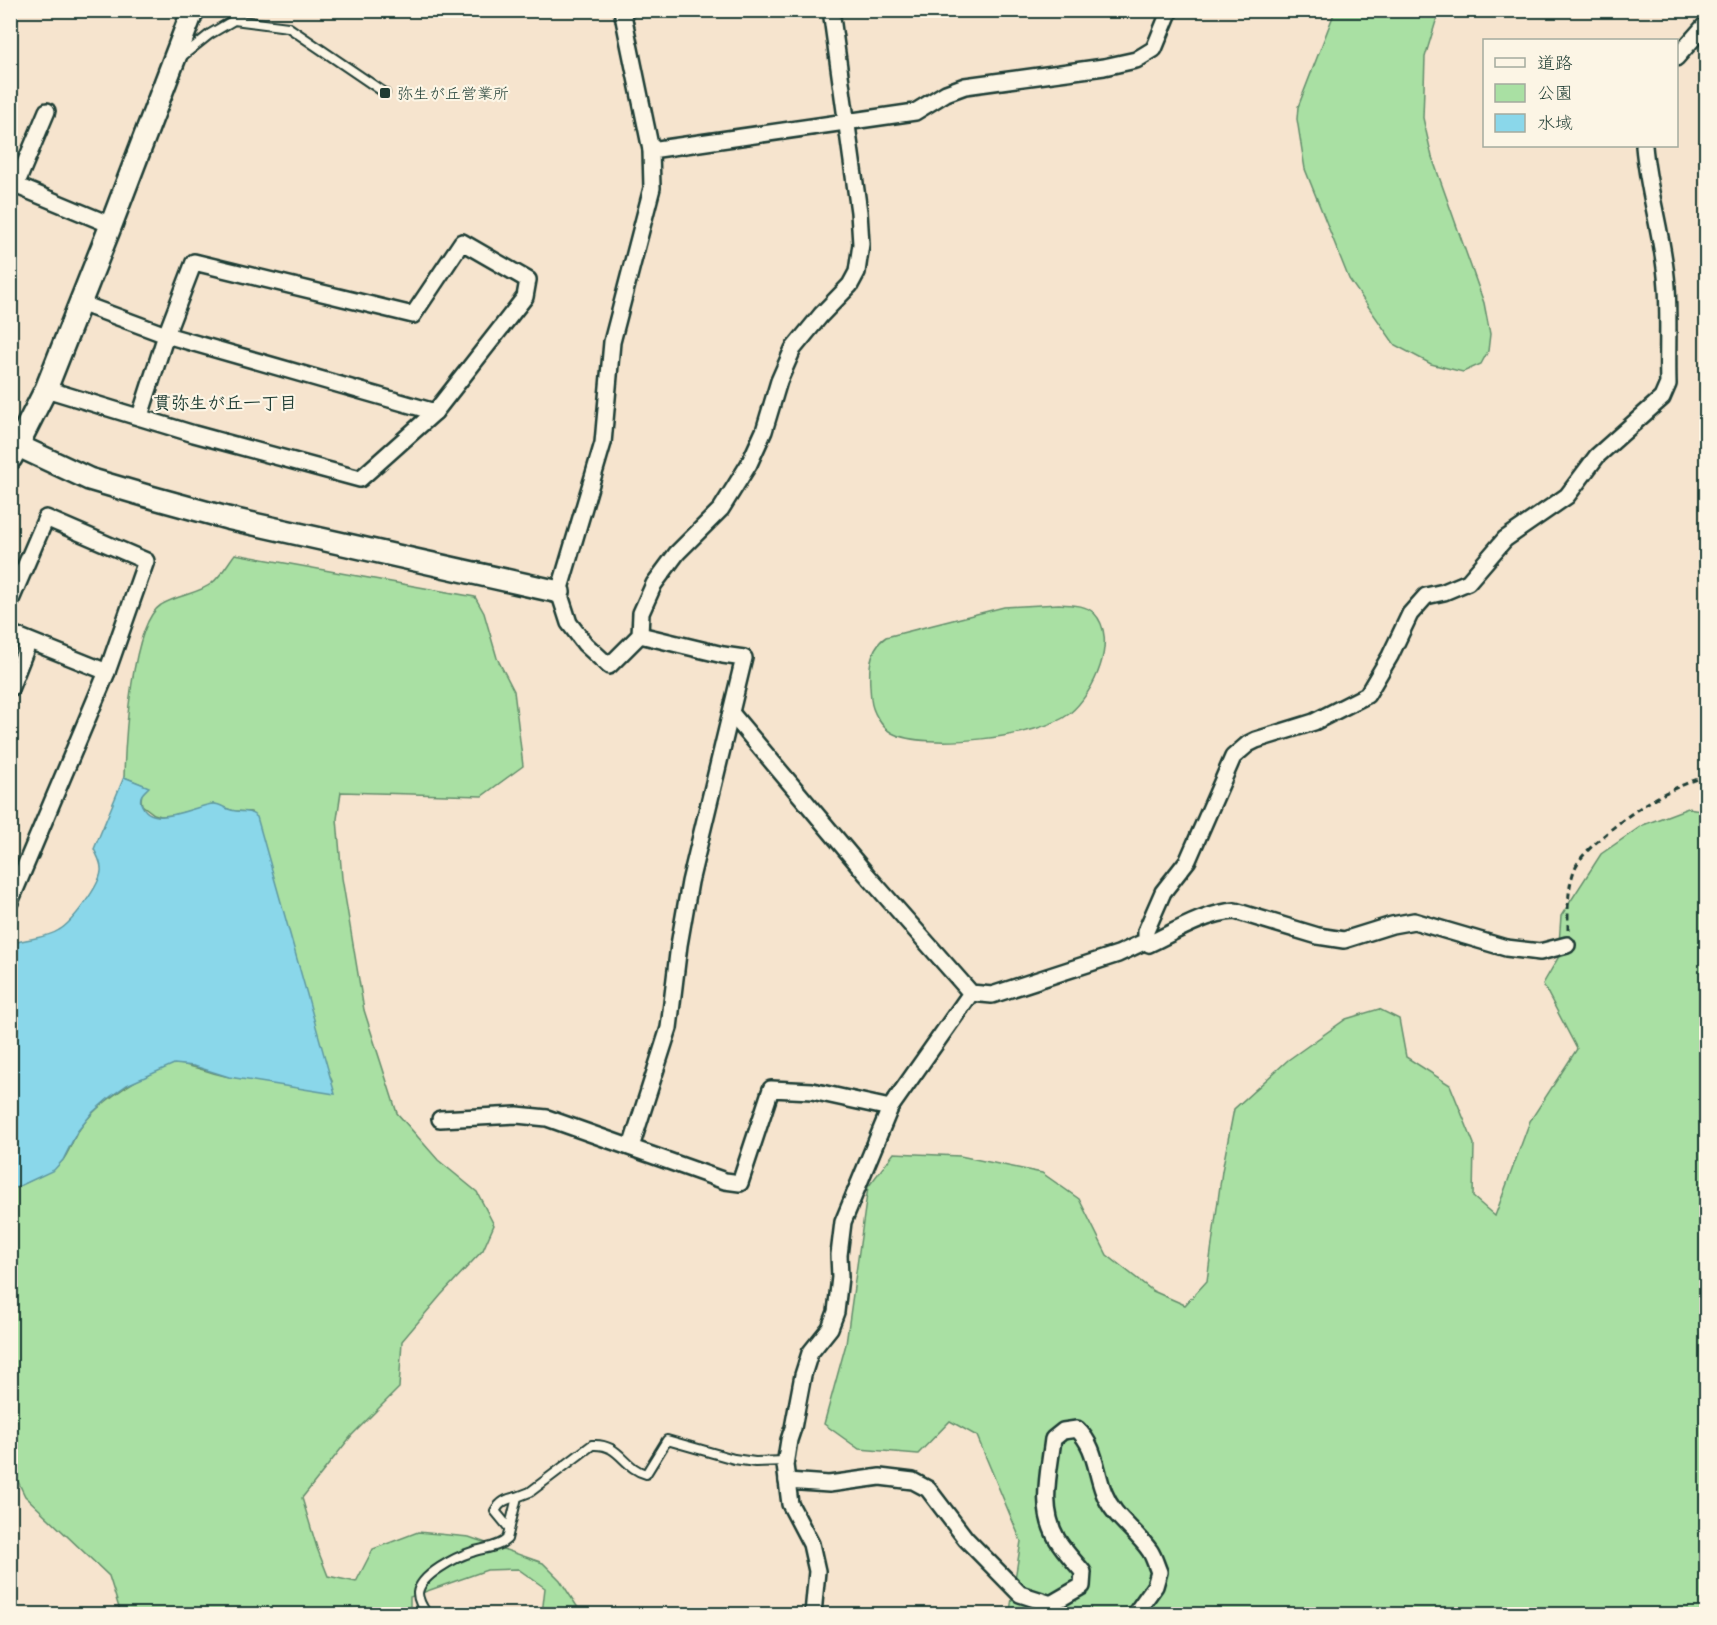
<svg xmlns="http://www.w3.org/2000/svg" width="1717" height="1625" viewBox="0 0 1717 1625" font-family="'Shantell Sans','Klee One',sans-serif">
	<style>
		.green { fill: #a9e0a3; stroke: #648e6c; stroke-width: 1.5 }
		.water { fill: #8ad7ea; stroke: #5f99a1; stroke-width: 1.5 }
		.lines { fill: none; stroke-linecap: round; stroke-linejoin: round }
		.lane-casing { stroke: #1f3d34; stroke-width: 12 }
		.street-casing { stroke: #1f3d34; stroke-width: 20 }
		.secondary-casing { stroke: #1f3d34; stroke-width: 26 }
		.path { stroke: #1f3d34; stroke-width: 3; stroke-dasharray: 6 4.5; stroke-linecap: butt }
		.lane { stroke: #fcf5e5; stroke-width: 8 }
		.street { stroke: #fcf5e5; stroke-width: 15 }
		.secondary { stroke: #fcf5e5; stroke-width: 21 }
		.poi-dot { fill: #1f3d34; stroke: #fcf5e5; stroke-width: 2 }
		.labels { text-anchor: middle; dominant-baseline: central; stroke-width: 4.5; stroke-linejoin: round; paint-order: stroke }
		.poi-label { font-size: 16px; fill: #1f3d34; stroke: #fcf5e5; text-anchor: start }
		.neighbourhood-label { font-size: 18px; font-weight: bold; fill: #1f3d34; stroke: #fcf5e5 }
	</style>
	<rect width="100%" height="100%" fill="#f6e4ce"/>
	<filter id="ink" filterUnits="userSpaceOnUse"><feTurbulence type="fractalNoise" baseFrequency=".0167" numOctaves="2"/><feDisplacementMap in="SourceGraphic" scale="12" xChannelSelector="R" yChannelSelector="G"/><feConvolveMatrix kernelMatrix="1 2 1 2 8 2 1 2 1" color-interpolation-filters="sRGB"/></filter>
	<g filter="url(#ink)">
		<g class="green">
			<polygon points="1335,11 1442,11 1436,21 1425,57 1423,118 1432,157 1484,303 1490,334 1488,351 1481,364 1463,372 1431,364 1395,345 1349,279 1305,169 1297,119 1298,107"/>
			<path d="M 235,554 L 475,597 L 484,613 L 497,658 L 514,691 L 523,766 L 482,796 L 341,792 L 337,819 L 342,878 L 364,1010 L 397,1113 L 438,1160 L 477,1192 L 494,1225 L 483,1250 L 441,1295 L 402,1341 L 399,1388 L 352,1435 L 302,1498 L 317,1548 L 328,1576 L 356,1582 L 373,1549 L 418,1532 L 469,1537 L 543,1563 L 560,1580 L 582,1614 L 542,1614 L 545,1588 L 518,1569 L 487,1570 L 410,1597 L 410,1614 L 121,1614 L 109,1576 L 25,1496 L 11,1467 L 11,1190 C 28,1180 47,1176 62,1161 C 69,1153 72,1141 77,1133 C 83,1124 90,1115 98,1108 C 112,1095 158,1063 177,1064 C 196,1065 212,1075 231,1077 C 263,1082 299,1080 332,1081 L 326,1069 L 251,812 L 234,811 L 213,804 L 174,815 L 161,816 L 154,814 L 142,805 L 141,800 L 142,793 L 148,787 L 124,777 C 125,742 131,624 161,605 C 176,595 199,594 212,583 C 221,576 228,563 235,554 Z"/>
			<path d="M 1059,604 C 1070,605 1085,604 1094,613 C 1119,639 1094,694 1069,714 C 1040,737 925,751 892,733 C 881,727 872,711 871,699 C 869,678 866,650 886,637 L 1004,607 Z"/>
			<polygon points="1688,808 1706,811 1706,1614 1007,1614 1010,1611 1021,1541 977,1436 950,1421 918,1454 859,1449 824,1424 846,1344 868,1187 894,1153 960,1156 1042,1173 1079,1199 1107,1255 1153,1291 1185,1305 1207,1281 1222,1171 1234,1109 1288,1060 1346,1019 1379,1009 1399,1019 1406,1057 1450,1085 1474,1144 1473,1197 1495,1216 1530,1121 1577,1049 1543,984 1558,958 1561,916 1601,854 1643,825"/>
		</g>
		<path class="water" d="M 124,777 L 149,787 C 144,792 139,795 141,803 C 151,832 196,804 214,804 C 221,804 225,809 231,810 C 242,813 248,809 257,817 L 335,1094 L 229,1077 L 194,1066 L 174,1064 L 127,1085 L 110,1097 L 93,1112 L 77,1132 L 63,1160 L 54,1170 L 11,1190 L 11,944 C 25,938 46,939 59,930 C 72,923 100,885 101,871 C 102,863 97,856 94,849 Z"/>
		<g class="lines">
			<g class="lane-casing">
				<g id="lane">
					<polyline points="180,58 210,34 234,20 288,27 385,93"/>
					<path d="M 509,1528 L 495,1511 C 500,1502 506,1499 517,1497"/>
					<path d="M 427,1614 C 423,1608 418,1601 418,1593 C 420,1575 456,1557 472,1552 C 483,1548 498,1548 507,1539 L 517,1497 L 530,1492 L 592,1445 C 620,1443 623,1468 646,1474 L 667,1440 L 734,1459 L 755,1462 L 786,1461"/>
				</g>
			</g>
			<g class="street-casing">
				<g id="street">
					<polyline points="622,10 651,150 652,188 612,342 603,443 559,592 569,623 585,644 609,666 640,635 641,613 654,584 677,553 721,509 749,464 764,431 779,381 793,349 821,315 850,285 857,272 861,244 859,212 831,10"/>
					<polyline points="1676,58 1706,24"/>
					<polyline points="651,150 915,112 946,93 965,86 1104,67 1136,60 1154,49 1170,10"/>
					<polyline points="10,183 111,225"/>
					<polyline points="16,185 47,111"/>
					<polyline points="80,303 166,335 435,412"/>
					<polyline points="46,389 194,434 360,479 435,412 525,297 528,280 462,242 413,315 194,262 166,335 140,416"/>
					<polyline points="10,602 46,518 146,561 107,672"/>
					<polyline points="10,633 107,672 10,902"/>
					<polyline points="10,689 29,641"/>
					<path d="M 732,714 L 867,875 L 971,993 L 992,995 L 1118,954 L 1146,941 L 1146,931 L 1163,892 L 1188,860 L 1233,757 L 1248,744 L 1256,740 L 1314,722 L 1367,695 L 1390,656 L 1410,614 L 1426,596 L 1444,592 L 1468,582 L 1505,539 L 1567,496 L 1597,456 L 1662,398 L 1668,384 C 1667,352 1669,319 1667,287 C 1664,239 1648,193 1644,146"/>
					<path d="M 1146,941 L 1149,944 C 1176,931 1205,913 1235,911 L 1318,936 L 1344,940 L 1392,925 L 1414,921 L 1506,948 L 1540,952 L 1567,945"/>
					<polyline points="440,1119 517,1115 547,1118 725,1181 740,1183 771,1089 812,1091 890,1108"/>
					<polyline points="631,1147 669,1028 679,945 690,882 744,658 723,655 640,635"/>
					<path d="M 787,1481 L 829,1484 L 880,1477 L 913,1481 L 928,1489 L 966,1539 L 1020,1594 L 1051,1604 L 1082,1586 L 1083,1572 C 1075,1562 1064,1551 1057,1539 C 1039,1508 1049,1473 1053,1439 L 1063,1431 L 1077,1429 C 1096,1447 1095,1470 1104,1493 C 1113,1517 1136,1530 1150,1551 C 1154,1557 1156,1565 1159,1572 L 1155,1586 L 1135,1614"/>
					<polyline points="813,1614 817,1571 811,1544 790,1504 785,1465 789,1440 793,1428 803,1375 810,1353 830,1328 836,1312 840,1277 839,1255 843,1222 890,1108 971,993"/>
				</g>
			</g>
			<g class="secondary-casing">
				<g id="secondary">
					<polyline points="10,442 89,479 147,496 227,518 559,592"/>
					<polyline points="11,458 46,389 111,225 193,10"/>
				</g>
			</g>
			<path class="path" d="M 1568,930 C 1568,909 1567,886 1576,866 C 1581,856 1592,846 1600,839 C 1635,808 1663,791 1706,776"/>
			<use href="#lane" class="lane"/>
			<use href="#street" class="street"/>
			<use href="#secondary" class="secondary"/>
		</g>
	</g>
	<rect class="poi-dot" x="379" y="87" width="12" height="12" rx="3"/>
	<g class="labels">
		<g class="poi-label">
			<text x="397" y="93">弥生が丘営業所</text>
		</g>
		<g class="neighbourhood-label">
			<text x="225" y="403">貫弥生が丘一丁目</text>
		</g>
	</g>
	<rect width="1717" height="1625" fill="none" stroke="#fcf5e5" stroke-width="36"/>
	<rect x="18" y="18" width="1681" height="1589" fill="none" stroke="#1f3d34" stroke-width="2" filter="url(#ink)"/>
	<rect x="1483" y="39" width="195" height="108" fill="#fcf5e5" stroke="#a4ab9e" stroke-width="1.5"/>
	<rect x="1495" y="58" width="30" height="9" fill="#fcf5e5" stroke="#a4ab9e" stroke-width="1.5"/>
	<text x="1537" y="69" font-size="18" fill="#1f3d34">道路</text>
	<rect x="1495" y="84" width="30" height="18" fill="#a9e0a3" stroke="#a4ab9e" stroke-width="1.5"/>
	<text x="1537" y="99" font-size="18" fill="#1f3d34">公園</text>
	<rect x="1495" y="114" width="30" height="18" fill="#8ad7ea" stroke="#a4ab9e" stroke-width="1.5"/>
	<text x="1537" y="129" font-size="18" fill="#1f3d34">水域</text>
</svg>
